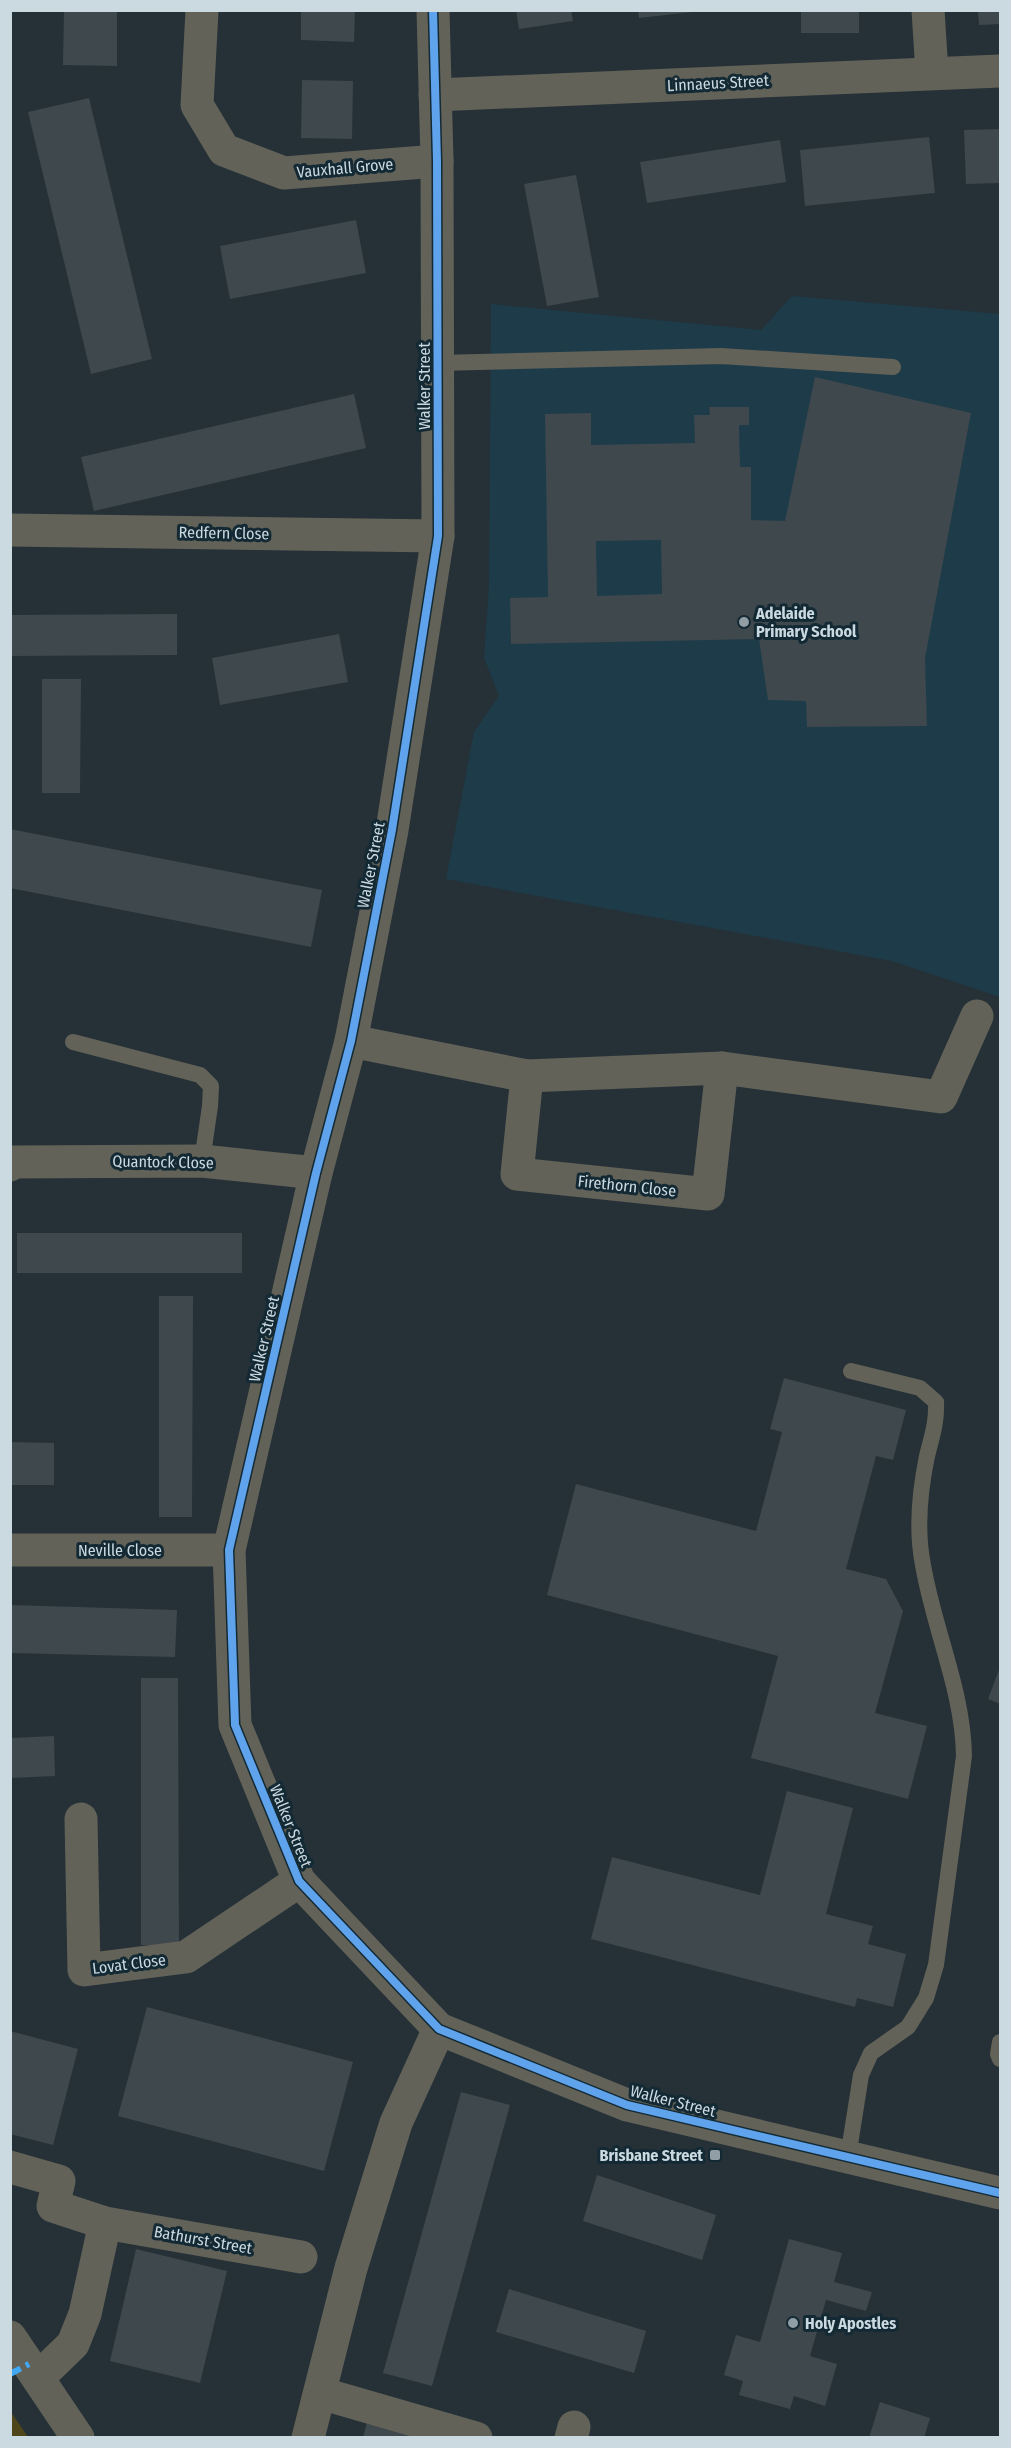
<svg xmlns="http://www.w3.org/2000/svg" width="1011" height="2448" viewBox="0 0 1011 2448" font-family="'Fira Sans Condensed',sans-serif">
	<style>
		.built { fill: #1e3b49 }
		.green { fill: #4f451a }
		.building { fill: #3e484d; fill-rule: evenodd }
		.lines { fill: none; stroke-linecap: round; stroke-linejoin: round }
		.lane { stroke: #636258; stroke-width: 16 }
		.street { stroke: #636258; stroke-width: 33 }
		.quiet { stroke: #3fa9f5; stroke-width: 6; stroke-dasharray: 12 6; stroke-linecap: butt }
		.cycleway-casing { stroke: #132a35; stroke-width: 11 }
		.cycleway { stroke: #60a3ed; stroke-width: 8 }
		.poi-dot { fill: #919ea5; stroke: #132a35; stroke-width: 2 }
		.labels { text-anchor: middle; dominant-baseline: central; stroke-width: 6; stroke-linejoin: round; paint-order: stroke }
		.street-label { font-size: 16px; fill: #cbd9e0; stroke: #132a35 }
		.poi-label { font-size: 16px; font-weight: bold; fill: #cbd9e0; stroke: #132a35; text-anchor: start }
	</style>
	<rect width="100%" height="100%" fill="#253137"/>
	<polygon class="built" points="792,296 1000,314 1000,997 892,961 446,879 474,732 499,696 484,658 489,585 491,304 761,330"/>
	<polygon class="green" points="11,2412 28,2437 11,2437"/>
	<g class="building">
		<polygon points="64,10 117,10 117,66 63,65"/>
		<polygon points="301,10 355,10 354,42 301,40"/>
		<polygon points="516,10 571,10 573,21 519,29"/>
		<polygon points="638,10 692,10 692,12 639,18"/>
		<rect x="801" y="10" width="58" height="23"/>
		<polygon points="978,10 1000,10 1000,24 979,25"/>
		<polygon points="302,80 353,81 352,139 301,138"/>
		<polygon points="89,98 152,359 91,374 28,112"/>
		<polygon points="1000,129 1000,183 966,184 964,130"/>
		<polygon points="929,137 935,193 805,206 800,150"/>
		<polygon points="780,140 786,182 647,203 640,162"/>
		<polygon points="576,175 599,297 547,306 524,184"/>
		<polygon points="356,220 366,273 230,299 220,246"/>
		<path d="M 815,377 L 971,413 L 925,658 L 927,726 L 807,727 L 806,701 L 768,700 L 759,639 L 511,644 L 510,598 L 548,597 L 545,414 L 591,413 L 591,445 L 695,443 L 694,415 L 710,415 L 709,407 L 749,407 L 749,425 L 739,425 L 740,467 L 751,467 L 751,520 L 785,521 ZM 661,540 L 662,594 L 597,596 L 596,541 Z"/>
		<polygon points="354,394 366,448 94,511 81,457"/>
		<polygon points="177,614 177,655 10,656 10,615"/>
		<polygon points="339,634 348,682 220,705 212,658"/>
		<polygon points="42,679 81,679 80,793 42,793"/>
		<polygon points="10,829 322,890 311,947 10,888"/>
		<rect x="17" y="1233" width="225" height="40"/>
		<polygon points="159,1296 193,1296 192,1517 159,1517"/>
		<polygon points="784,1378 906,1410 893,1460 876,1456 846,1569 886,1579 903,1611 875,1713 927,1726 908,1799 751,1758 778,1656 547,1595 576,1484 756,1531 782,1432 770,1429"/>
		<polygon points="10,1442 54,1443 54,1485 10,1485"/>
		<polygon points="10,1605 177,1610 175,1657 10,1653"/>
		<polygon points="1000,1667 1000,1704 988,1699"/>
		<polygon points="141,1678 178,1678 179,1945 141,1945"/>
		<polygon points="54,1736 55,1776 10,1778 10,1738"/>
		<polygon points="787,1791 853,1808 826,1914 873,1926 868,1944 906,1954 893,2007 857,1998 855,2007 591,1939 612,1857 760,1895"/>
		<polygon points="147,2007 353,2062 324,2171 118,2116"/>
		<polygon points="10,2031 78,2049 53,2145 10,2134"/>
		<polygon points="461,2092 510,2105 432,2386 383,2373"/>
		<polygon points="597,2175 716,2215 702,2260 583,2221"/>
		<polygon points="789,2239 842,2253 834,2282 872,2292 866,2311 826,2300 810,2356 837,2364 825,2406 794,2396 790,2409 739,2395 743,2381 724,2375 736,2335 760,2342"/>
		<polygon points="136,2249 227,2271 200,2383 110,2361"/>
		<polygon points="509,2289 646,2331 634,2373 496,2332"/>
		<polygon points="880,2402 930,2418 924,2438 869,2438"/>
		<polygon points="367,2422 419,2438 363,2438"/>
	</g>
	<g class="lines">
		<g class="lane">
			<polyline points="437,363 721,356 893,367"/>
			<polyline points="73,1042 200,1075 211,1086 210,1106 202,1161"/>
			<polyline points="1000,2042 998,2054 1000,2059"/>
			<path d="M 848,2157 L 861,2075 L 871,2053 L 908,2027 L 926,1998 L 936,1965 L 964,1756 C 963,1690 934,1630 923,1565 C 916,1530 920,1490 927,1456 C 932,1436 937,1422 936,1402 L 920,1388 L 851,1371"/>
		</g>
		<g class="street">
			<polyline points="202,10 197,105 224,150 284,173 437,161"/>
			<polyline points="433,10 437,161 438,536 392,830 351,1041 316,1173 229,1550 235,1725 299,1881 439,2029 627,2105 1000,2193"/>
			<polyline points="928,10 932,73"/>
			<polyline points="435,95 1000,71"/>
			<polyline points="10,530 438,536"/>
			<polyline points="351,1041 527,1076 722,1068 941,1097 977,1016"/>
			<polyline points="527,1076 517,1174 708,1194 722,1068"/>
			<polyline points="10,1165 12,1162 202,1161 316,1173"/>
			<polyline points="10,1550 229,1550"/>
			<polyline points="81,1819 84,1970 186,1957 299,1881"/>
			<polyline points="10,2167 59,2181 53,2206 105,2223 301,2257"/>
			<polyline points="10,2337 78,2438"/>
			<polyline points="38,2378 73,2344 85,2314 105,2223"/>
			<polyline points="320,2393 476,2438"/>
			<polyline points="308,2438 351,2268 396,2123 439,2029"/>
			<polyline points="571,2438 574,2427"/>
		</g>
		<polyline class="quiet" points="10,2374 29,2364"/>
		<g class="cycleway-casing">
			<polyline id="cycleway" points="433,10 437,161 438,536 392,830 351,1041 316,1173 229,1550 235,1725 299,1881 439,2029 627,2105 1000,2193"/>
		</g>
		<use href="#cycleway" class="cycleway"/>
	</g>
	<g class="poi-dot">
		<circle cx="744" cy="622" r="6"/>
		<rect x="709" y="2149" width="12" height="12" rx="3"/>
		<circle cx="793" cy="2323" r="6"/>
	</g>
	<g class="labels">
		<g class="street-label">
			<text transform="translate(718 83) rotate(-3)">Linnaeus Street</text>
			<text transform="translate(345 168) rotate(-5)">Vauxhall Grove</text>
			<text transform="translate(424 386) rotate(-90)">Walker Street</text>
			<text transform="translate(224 533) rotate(1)">Redfern Close</text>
			<text transform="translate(371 865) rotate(-79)">Walker Street</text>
			<text transform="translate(163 1162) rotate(1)">Quantock Close</text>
			<text transform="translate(627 1186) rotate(6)">Firethorn Close</text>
			<text transform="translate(264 1339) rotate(-77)">Walker Street</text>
			<text x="120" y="1550">Neville Close</text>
			<text transform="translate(291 1826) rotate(68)">Walker Street</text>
			<text transform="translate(129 1964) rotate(-7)">Lovat Close</text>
			<text transform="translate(673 2101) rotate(14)">Walker Street</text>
			<text transform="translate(203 2240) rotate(10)">Bathurst Street</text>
		</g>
		<g class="poi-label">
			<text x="756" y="613">Adelaide<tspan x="756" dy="18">Primary School</tspan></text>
			<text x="703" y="2155" text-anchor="end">Brisbane Street</text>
			<text x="805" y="2323">Holy Apostles</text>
		</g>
	</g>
	<rect width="1011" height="2448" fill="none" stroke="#cbd9e0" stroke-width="24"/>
</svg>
